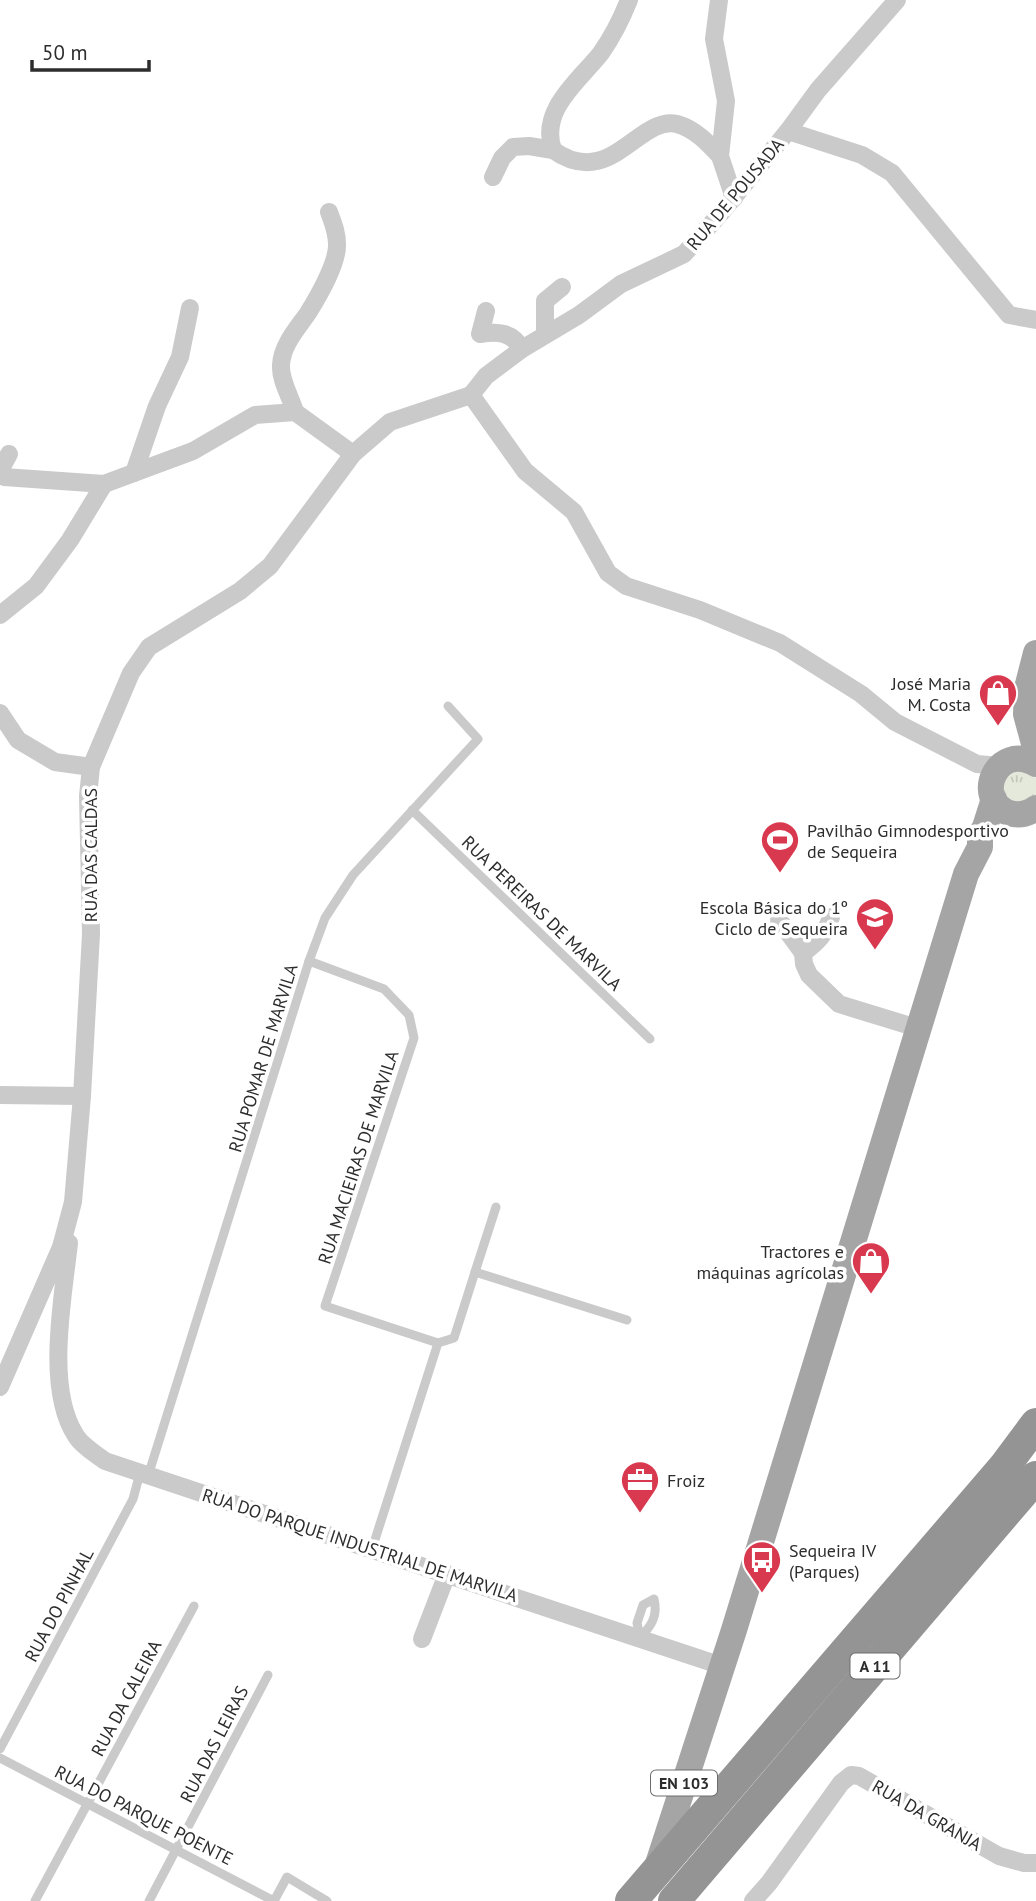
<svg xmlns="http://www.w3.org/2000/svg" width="1036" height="1901" viewBox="0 0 1036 1901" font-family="'PT Sans',sans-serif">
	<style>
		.grass { fill: url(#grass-tufts) }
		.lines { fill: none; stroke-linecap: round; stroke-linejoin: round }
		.lane { stroke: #cacaca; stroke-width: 9 }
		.street { stroke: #cacaca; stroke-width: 18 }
		.primary { stroke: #a5a5a5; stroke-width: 26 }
		.highway { stroke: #949494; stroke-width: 32 }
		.labels { text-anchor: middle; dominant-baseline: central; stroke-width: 7; stroke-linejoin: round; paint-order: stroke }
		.shield { fill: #fff; stroke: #6c6c6c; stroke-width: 2 }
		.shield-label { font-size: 16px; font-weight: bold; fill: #2d2d2d }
		.street-label { font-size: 18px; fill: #2d2d2d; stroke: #fff }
		.poi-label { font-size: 18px; fill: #2d2d2d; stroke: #fff; text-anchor: end }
	</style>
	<defs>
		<pattern id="grass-tufts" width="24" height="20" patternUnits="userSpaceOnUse" patternTransform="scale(1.75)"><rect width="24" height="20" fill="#e4e9db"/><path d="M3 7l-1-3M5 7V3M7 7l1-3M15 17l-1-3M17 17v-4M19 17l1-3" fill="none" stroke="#c4c8bc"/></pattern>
	</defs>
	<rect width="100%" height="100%" fill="#fff"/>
	<polygon class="grass" points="1013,770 1032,773 1036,778 1036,797 1024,806 1003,796 1005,776"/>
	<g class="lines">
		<g class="lane">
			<polyline points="412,810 650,1039"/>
			<polyline points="309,961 384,989 409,1015 414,1038 325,1306 438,1343"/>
			<polyline points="475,1272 496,1207"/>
			<polyline points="148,1476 309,961 325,918 353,875 478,739 448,706"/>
			<polyline points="372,1549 438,1343 454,1338 475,1272 627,1320"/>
			<path d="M 654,1599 C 658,1615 652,1626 640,1637 L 637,1623 L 643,1605 Z"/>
			<polyline points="0,1749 133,1499 140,1473"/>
			<polyline points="0,1758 274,1901"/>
			<polyline points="35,1901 194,1606"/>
			<polyline points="149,1901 268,1675"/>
			<polyline points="274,1901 287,1877 327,1901"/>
		</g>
		<g class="street">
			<path d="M 629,0 C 621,20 613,36 601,53 C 579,81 539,110 553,150 C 610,191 639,115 677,124 C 695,129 708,143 720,156"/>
			<polyline points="719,0 714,39 726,101 720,156 734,198"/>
			<polyline points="788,131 862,155 892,173 1009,315 1036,320"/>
			<polyline points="493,177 502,158 513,147 529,146 553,150"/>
			<path d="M 486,311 L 480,334 C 498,331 512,332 522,349"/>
			<polyline points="545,334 545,301 562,287"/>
			<polyline points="471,395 525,471 574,512 608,573 626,586 700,610 780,643 861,694 895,722 977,764 1000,766"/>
			<polyline points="471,395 486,376 522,349 579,315 621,284 684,254 720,214 788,131 818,90 897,0"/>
			<path d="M 295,412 C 291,397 280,381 281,365 C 282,345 297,329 308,313 C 318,297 338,262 337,244 C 337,232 333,223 329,212"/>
			<polyline points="9,454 3,465 1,473 4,477 104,484"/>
			<polyline points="134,473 157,406 180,357 190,308"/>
			<polyline points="0,615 36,586 70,540 104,484 193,451 255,415 295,412 353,454"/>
			<polyline points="0,713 18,740 55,762 91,767"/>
			<path d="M 831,917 C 825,935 818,942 803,953 L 804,964 L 809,975 L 839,1004 L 917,1028"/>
			<polyline points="779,920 803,953"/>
			<polyline points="0,1095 82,1096"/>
			<path d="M 69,1243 C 63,1298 45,1389 76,1436 C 82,1446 96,1454 105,1461 L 722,1666"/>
			<polyline points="0,1387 61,1247 73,1202 82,1096 91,934 88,796 91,767 131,673 149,647 240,591 270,566 353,454 390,422 471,395"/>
			<polyline points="422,1639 447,1574"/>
			<polyline points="753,1901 769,1883 841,1783 851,1775 859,1776 999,1856 1024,1863 1036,1863"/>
		</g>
		<g class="primary">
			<polyline points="1036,653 1027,688 1026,714 1036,751"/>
			<path d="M 1036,764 C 997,741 972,799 1009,813 C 1019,816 1028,814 1036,808"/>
			<polyline points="657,1867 734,1630 966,874 980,847 980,836 985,827 994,799"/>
		</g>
		<g class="highway">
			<polyline points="631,1901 1004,1467 1036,1424"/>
			<polyline points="674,1901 1036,1477"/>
		</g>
	</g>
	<defs>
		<g id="shop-pin" transform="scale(2.0125)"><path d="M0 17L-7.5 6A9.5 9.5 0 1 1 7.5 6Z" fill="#d9394f" stroke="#fff"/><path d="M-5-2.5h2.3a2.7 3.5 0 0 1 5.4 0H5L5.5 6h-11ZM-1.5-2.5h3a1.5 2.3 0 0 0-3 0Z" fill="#fff"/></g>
		<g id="stadium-pin" transform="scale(2.0125)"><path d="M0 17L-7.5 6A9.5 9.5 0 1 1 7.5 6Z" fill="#d9394f" stroke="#fff"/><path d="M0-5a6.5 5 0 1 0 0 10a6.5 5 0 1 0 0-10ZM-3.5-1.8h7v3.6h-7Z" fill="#fff"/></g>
		<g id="school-pin" transform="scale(2.0125)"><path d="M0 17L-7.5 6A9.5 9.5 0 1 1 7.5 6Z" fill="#d9394f" stroke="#fff"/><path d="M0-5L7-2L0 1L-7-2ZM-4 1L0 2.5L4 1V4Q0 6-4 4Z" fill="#fff"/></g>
		<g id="office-pin" transform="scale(2.0125)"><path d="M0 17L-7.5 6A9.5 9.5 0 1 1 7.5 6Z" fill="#d9394f" stroke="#fff"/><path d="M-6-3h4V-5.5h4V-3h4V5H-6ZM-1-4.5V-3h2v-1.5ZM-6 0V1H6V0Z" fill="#fff"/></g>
		<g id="bus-pin" transform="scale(2.0125)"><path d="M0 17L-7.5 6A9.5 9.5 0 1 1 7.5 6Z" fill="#d9394f" stroke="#fff"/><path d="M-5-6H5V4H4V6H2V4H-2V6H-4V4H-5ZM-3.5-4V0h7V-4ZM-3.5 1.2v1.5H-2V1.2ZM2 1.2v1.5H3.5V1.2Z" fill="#fff"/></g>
	</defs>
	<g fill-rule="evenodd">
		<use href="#shop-pin" x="998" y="693"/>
		<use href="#stadium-pin" x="780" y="840"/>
		<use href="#school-pin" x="875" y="917"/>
		<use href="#shop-pin" x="871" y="1261"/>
		<use href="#office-pin" x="640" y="1480"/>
		<use href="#bus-pin" x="762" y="1560"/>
	</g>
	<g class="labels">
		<g class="shield">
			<rect x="850.5" y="1653.5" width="49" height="25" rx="5"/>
			<rect x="651" y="1770.5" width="66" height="25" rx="5"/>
		</g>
		<g class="shield-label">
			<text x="875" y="1666">A 11</text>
			<text x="684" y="1783">EN 103</text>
		</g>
		<g class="street-label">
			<text transform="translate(735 194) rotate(-50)">RUA DE POUSADA</text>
			<text transform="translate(90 855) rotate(-90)">RUA DAS CALDAS</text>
			<text transform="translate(542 913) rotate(44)">RUA PEREIRAS DE MARVILA</text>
			<text transform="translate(263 1058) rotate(-73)">RUA POMAR DE MARVILA</text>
			<text transform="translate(358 1157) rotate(-72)">RUA MACIEIRAS DE MARVILA</text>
			<text transform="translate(360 1545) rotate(18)">RUA DO PARQUE INDUSTRIAL DE MARVILA</text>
			<text transform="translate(59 1605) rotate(-62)">RUA DO PINHAL</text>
			<text transform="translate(126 1698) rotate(-62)">RUA DA CALEIRA</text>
			<text transform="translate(214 1744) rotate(-63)">RUA DAS LEIRAS</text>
			<text transform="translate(144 1815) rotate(27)">RUA DO PARQUE POENTE</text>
			<text transform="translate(927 1815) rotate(30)">RUA DA GRANJA</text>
		</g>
		<g class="poi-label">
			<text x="971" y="683">José Maria<tspan x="971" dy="21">M. Costa</tspan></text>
			<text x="807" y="830" text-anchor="start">Pavilhão Gimnodesportivo<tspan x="807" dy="21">de Sequeira</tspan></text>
			<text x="848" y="907">Escola Básica do 1º<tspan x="848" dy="21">Ciclo de Sequeira</tspan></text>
			<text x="844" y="1251">Tractores e<tspan x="844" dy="21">máquinas agrícolas</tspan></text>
			<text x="667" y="1480" text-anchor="start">Froiz</text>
			<text x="789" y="1550" text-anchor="start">Sequeira IV<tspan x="789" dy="21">(Parques)</tspan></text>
		</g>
	</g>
	<path d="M32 60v10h117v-10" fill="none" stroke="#2d2d2d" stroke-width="3.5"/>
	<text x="42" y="60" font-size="21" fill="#2d2d2d" stroke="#ffffff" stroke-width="5" paint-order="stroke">50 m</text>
</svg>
